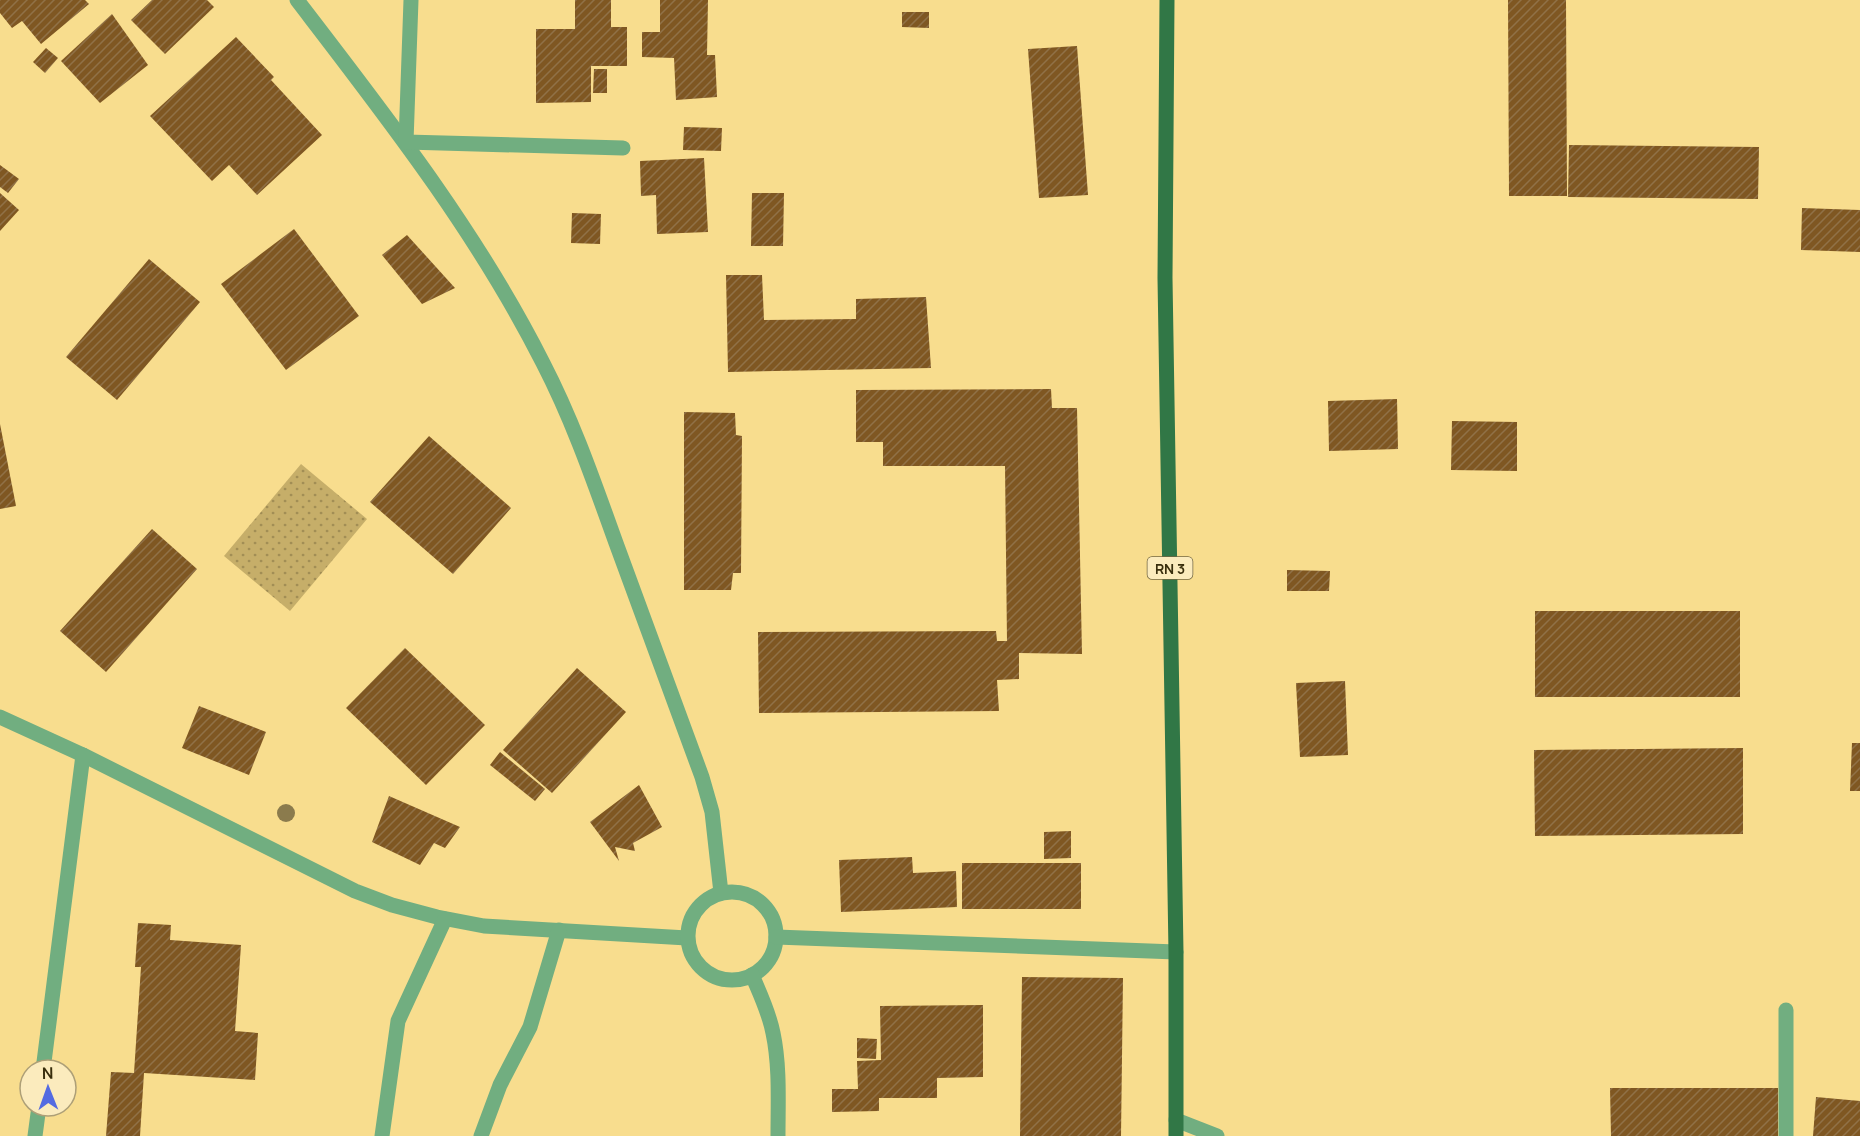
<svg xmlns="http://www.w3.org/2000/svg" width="1860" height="1136" viewBox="0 0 1860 1136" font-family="Manrope,sans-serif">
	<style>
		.grass { fill: url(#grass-dots) }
		.building { fill: url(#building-hatch) }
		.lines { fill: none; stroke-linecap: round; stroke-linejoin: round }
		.minor { stroke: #71ae80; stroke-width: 15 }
		.major { stroke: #317746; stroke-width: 15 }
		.tree { fill: #8b7b4d }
		.labels { text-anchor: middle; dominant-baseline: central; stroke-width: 6; stroke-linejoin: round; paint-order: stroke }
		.shield { fill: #fbebbd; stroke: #736742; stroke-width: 1.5 }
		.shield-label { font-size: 14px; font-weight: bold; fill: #392e0d }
	</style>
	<defs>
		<pattern id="grass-dots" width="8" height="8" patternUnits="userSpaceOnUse" patternTransform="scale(1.5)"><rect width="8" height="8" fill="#c6ae69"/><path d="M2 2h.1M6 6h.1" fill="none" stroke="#a28e55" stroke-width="1.8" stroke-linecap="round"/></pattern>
		<pattern id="building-hatch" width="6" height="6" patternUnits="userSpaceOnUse" patternTransform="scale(1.5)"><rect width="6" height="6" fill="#7f5722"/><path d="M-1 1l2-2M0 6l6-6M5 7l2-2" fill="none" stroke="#907147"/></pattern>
	</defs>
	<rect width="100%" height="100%" fill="#f8dd8e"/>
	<polygon class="grass" points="301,464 367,519 290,611 224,556"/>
	<g class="building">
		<polygon points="0,0 85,0 89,4 41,44 22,21 12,28 0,13"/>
		<polygon points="152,0 207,0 214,7 165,54 131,20"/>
		<polygon points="575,0 611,0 611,27 627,27 627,66 591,66 591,102 536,103 536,29 575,29"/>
		<polygon points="660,0 708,0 707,55 715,55 717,97 676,100 674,58 642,57 642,32 660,32"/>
		<polygon points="1508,0 1566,0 1567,196 1509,196"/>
		<polygon points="902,12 929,12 929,28 902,27"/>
		<polygon points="112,14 148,65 100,103 61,61"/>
		<polygon points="236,37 274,77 271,80 322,135 257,195 229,165 212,181 150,116"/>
		<polygon points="1077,46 1088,195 1039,198 1028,49"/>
		<polygon points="46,48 58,58 45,73 33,62"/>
		<polygon points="594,69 607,69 607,93 593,93"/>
		<polygon points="684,127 722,128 721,151 683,150"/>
		<polygon points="1569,145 1759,147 1758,199 1568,197"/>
		<polygon points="704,158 708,232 657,234 656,195 641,196 640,161"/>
		<polygon points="0,165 19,179 8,193 0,187"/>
		<polygon points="0,193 19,210 0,231"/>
		<polygon points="752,193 784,193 783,246 751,246"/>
		<polygon points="1802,208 1860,210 1860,252 1801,250"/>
		<polygon points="572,213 601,214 600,244 571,243"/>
		<polygon points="294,229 359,316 286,370 221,284"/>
		<polygon points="407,235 455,288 422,304 382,255"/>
		<polygon points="149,259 200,302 117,400 66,357"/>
		<polygon points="726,275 762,275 764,320 856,319 856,299 926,297 931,368 728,372"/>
		<polygon points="1051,389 1052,408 1077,408 1082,654 1019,653 1019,679 997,680 999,711 759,713 758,632 996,631 997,641 1007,641 1005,466 883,466 883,442 856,442 856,390"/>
		<polygon points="1397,399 1398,449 1329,451 1328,401"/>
		<polygon points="684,412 735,413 736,435 742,436 741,573 733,573 731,590 684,590"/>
		<polygon points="1452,421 1517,422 1517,471 1451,470"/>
		<polygon points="0,424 16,506 0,509"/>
		<polygon points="429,436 511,508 453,574 370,502"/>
		<polygon points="152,529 197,569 106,672 60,631"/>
		<polygon points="1287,570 1330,571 1329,591 1287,591"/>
		<rect x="1535" y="611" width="205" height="86"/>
		<polygon points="405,648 485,725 426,785 346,708"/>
		<polygon points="577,668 626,712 552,793 503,750"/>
		<polygon points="1345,681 1348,755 1300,757 1296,683"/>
		<polygon points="199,706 266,732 249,775 182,748"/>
		<polygon points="1852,743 1860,743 1860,791 1850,791"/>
		<polygon points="1743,748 1743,834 1535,836 1534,750"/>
		<polygon points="500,752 545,789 535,801 490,765"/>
		<polygon points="639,785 662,827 633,843 635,851 615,847 619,861 590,822"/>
		<polygon points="389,796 460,827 445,848 434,843 420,865 372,842"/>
		<polygon points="1071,831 1071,858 1044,859 1044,832"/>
		<polygon points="912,857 913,873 956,871 957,907 841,912 839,860"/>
		<rect x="962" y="863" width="119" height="46"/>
		<polygon points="138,923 171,925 170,940 241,945 235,1031 258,1033 255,1080 144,1073 140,1136 106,1136 111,1072 134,1073 141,967 135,967"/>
		<polygon points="1022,977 1123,978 1121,1136 1020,1136"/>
		<polygon points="983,1005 983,1077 937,1078 937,1098 879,1098 879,1111 832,1112 832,1089 858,1089 857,1061 881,1060 880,1006"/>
		<polygon points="857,1038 877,1039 876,1059 857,1058"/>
		<polygon points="1610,1088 1778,1088 1778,1136 1611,1136"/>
		<polygon points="1816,1097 1860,1101 1860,1136 1813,1136"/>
	</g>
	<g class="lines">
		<g class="minor">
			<path d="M 297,0 C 386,116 477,232 543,363 C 573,421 594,482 616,543 C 645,621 674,699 702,777 L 712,812 L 721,893"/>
			<polyline points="411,0 406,142 623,148"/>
			<polyline points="0,717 83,755 355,891 392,905 437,917 484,926 687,938"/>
			<circle cx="732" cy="936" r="44"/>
			<polyline points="776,937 1176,952"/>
			<path d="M 752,975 C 760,994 769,1012 773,1033 C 780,1066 778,1102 778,1136"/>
			<polyline points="43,1070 83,755"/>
			<polyline points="1176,1120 1217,1136"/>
			<polyline points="35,1136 39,1106"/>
			<polyline points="382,1136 398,1021 445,919"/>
			<polyline points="481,1136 500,1085 530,1027 559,930"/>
			<polyline points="1786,1136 1786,1010"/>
		</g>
		<polyline class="major" points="1167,0 1165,278 1176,952 1176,1136"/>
	</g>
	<circle class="tree" cx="286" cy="813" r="9"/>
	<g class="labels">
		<rect class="shield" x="1147.5" y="557" width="45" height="22" rx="4.5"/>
		<g class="shield-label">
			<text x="1170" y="568">RN 3</text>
		</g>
	</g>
	<g transform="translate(48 1088) rotate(359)"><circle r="28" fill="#fbebbd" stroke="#ad9f77" stroke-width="1.5"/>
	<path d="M0-4.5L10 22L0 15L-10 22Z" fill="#546be1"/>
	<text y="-9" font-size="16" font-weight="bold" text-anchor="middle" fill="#392e0d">N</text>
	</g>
</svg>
